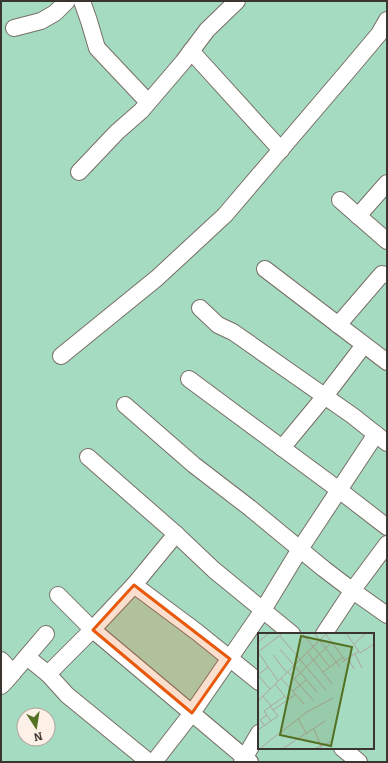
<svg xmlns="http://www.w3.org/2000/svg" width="388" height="763" viewBox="0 0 388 763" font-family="Bitter,serif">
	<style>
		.green { fill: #a4dbc1; fill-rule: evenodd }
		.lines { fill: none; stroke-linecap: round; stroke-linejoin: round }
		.minor-casing { stroke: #796e65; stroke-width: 18 }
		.minor { stroke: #fff; stroke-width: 16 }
		.marked { fill: #e8590c; fill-opacity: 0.2; stroke: #e8590c; stroke-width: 3; stroke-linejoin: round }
		.inset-road { fill: none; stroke: #afa59e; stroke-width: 1 }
		.view { fill: #547023; fill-opacity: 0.15; stroke: #547023; stroke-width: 2 }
		.inset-edge { fill: none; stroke: #3a3531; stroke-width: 2 }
	</style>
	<rect width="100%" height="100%" fill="#fdf0e6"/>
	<path class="green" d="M 1,1 L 387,1 L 387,762 L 1,762 ZM 259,634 L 373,634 L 373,748 L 259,748 ZM 24,715 L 48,715 L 48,739 L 24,739 Z"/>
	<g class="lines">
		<g class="minor-casing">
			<g id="minor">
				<polyline points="82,1 89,21 97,48 148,102"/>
				<polyline points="14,28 41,21 55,13 67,1"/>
				<polyline points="191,51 281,150"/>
				<polyline points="79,172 117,132 141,111 183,62 207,30 237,1"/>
				<polyline points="340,200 387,241"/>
				<polyline points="358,216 387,183"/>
				<polyline points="265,269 387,362"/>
				<polyline points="200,308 218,325 233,332 353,416 387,443"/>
				<polyline points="338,325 382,274 387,275"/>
				<polyline points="61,356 157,278 225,215 347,72 379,34 387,20"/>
				<polyline points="189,379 339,490 387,527"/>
				<polyline points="125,405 194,465 250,508 324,569 353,591 387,615"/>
				<polyline points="282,448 325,396 364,345"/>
				<polyline points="88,457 176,534 214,570 292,634"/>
				<polyline points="134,585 197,632 259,682"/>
				<polyline points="58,595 93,630 250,762"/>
				<polyline points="324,634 355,587 387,544"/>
				<polyline points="27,657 48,674 67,695 149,762"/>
				<polyline points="1,660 13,673"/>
				<polyline points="48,674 88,634 134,585 176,534"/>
				<polyline points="1,686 6,681 46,634"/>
				<polyline points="342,748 359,762"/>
				<polyline points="154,762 192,713 263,610 300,549 376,434"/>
				<polyline points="242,762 259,733"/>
			</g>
		</g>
		<use href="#minor" class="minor"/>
	</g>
	<path class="marked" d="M 134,585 L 230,659 L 192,713 L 93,630 Z"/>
	<g transform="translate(258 633)">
		<rect width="116" height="116" fill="#fdf0e6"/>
		<path d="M 0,0 L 116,0 L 116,116 L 0,116 Z" fill="#a4dbc1"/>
		<path class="inset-road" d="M 44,0 L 71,33M 56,0 L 82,34M 67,0 L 87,27M 88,0 L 102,20 L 116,11M 22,3 L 68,57M 0,9 L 11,0M 96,11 L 108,0M 22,16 L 59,59M 0,19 L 20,48M 0,19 L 25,0M 50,20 L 74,51M 97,21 L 104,35M 15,22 L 29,40M 90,25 L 96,36M 84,29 L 101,18M 30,39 L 55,67M 65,39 L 85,24M 0,42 L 12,56M 0,42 L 10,34M 23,45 L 46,71M 36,46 L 74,9M 17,51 L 30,67M 35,58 L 48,47M 5,63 L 13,73M 0,68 L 69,0M 15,77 L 38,61M 40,86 L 49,101M 13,88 L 6,78 L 27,63M 7,93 L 2,87 L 9,82M 56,96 L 64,116M 0,97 L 20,83 L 12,73M 1,116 L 49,79 L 75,65M 24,116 L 67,88M 56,116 L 72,109"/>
		<path class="view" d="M 43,3 L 94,14 L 73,113 L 22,102 Z"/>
		<rect width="116" height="116" class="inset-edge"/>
	</g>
	<rect width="388" height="763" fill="none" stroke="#3a3531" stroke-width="4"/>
	<g transform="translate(36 727) rotate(168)"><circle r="19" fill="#fdf0e6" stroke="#afa59e"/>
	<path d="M0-3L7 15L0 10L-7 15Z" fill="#547023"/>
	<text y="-6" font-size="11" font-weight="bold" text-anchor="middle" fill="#3a3531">N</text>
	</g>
</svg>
